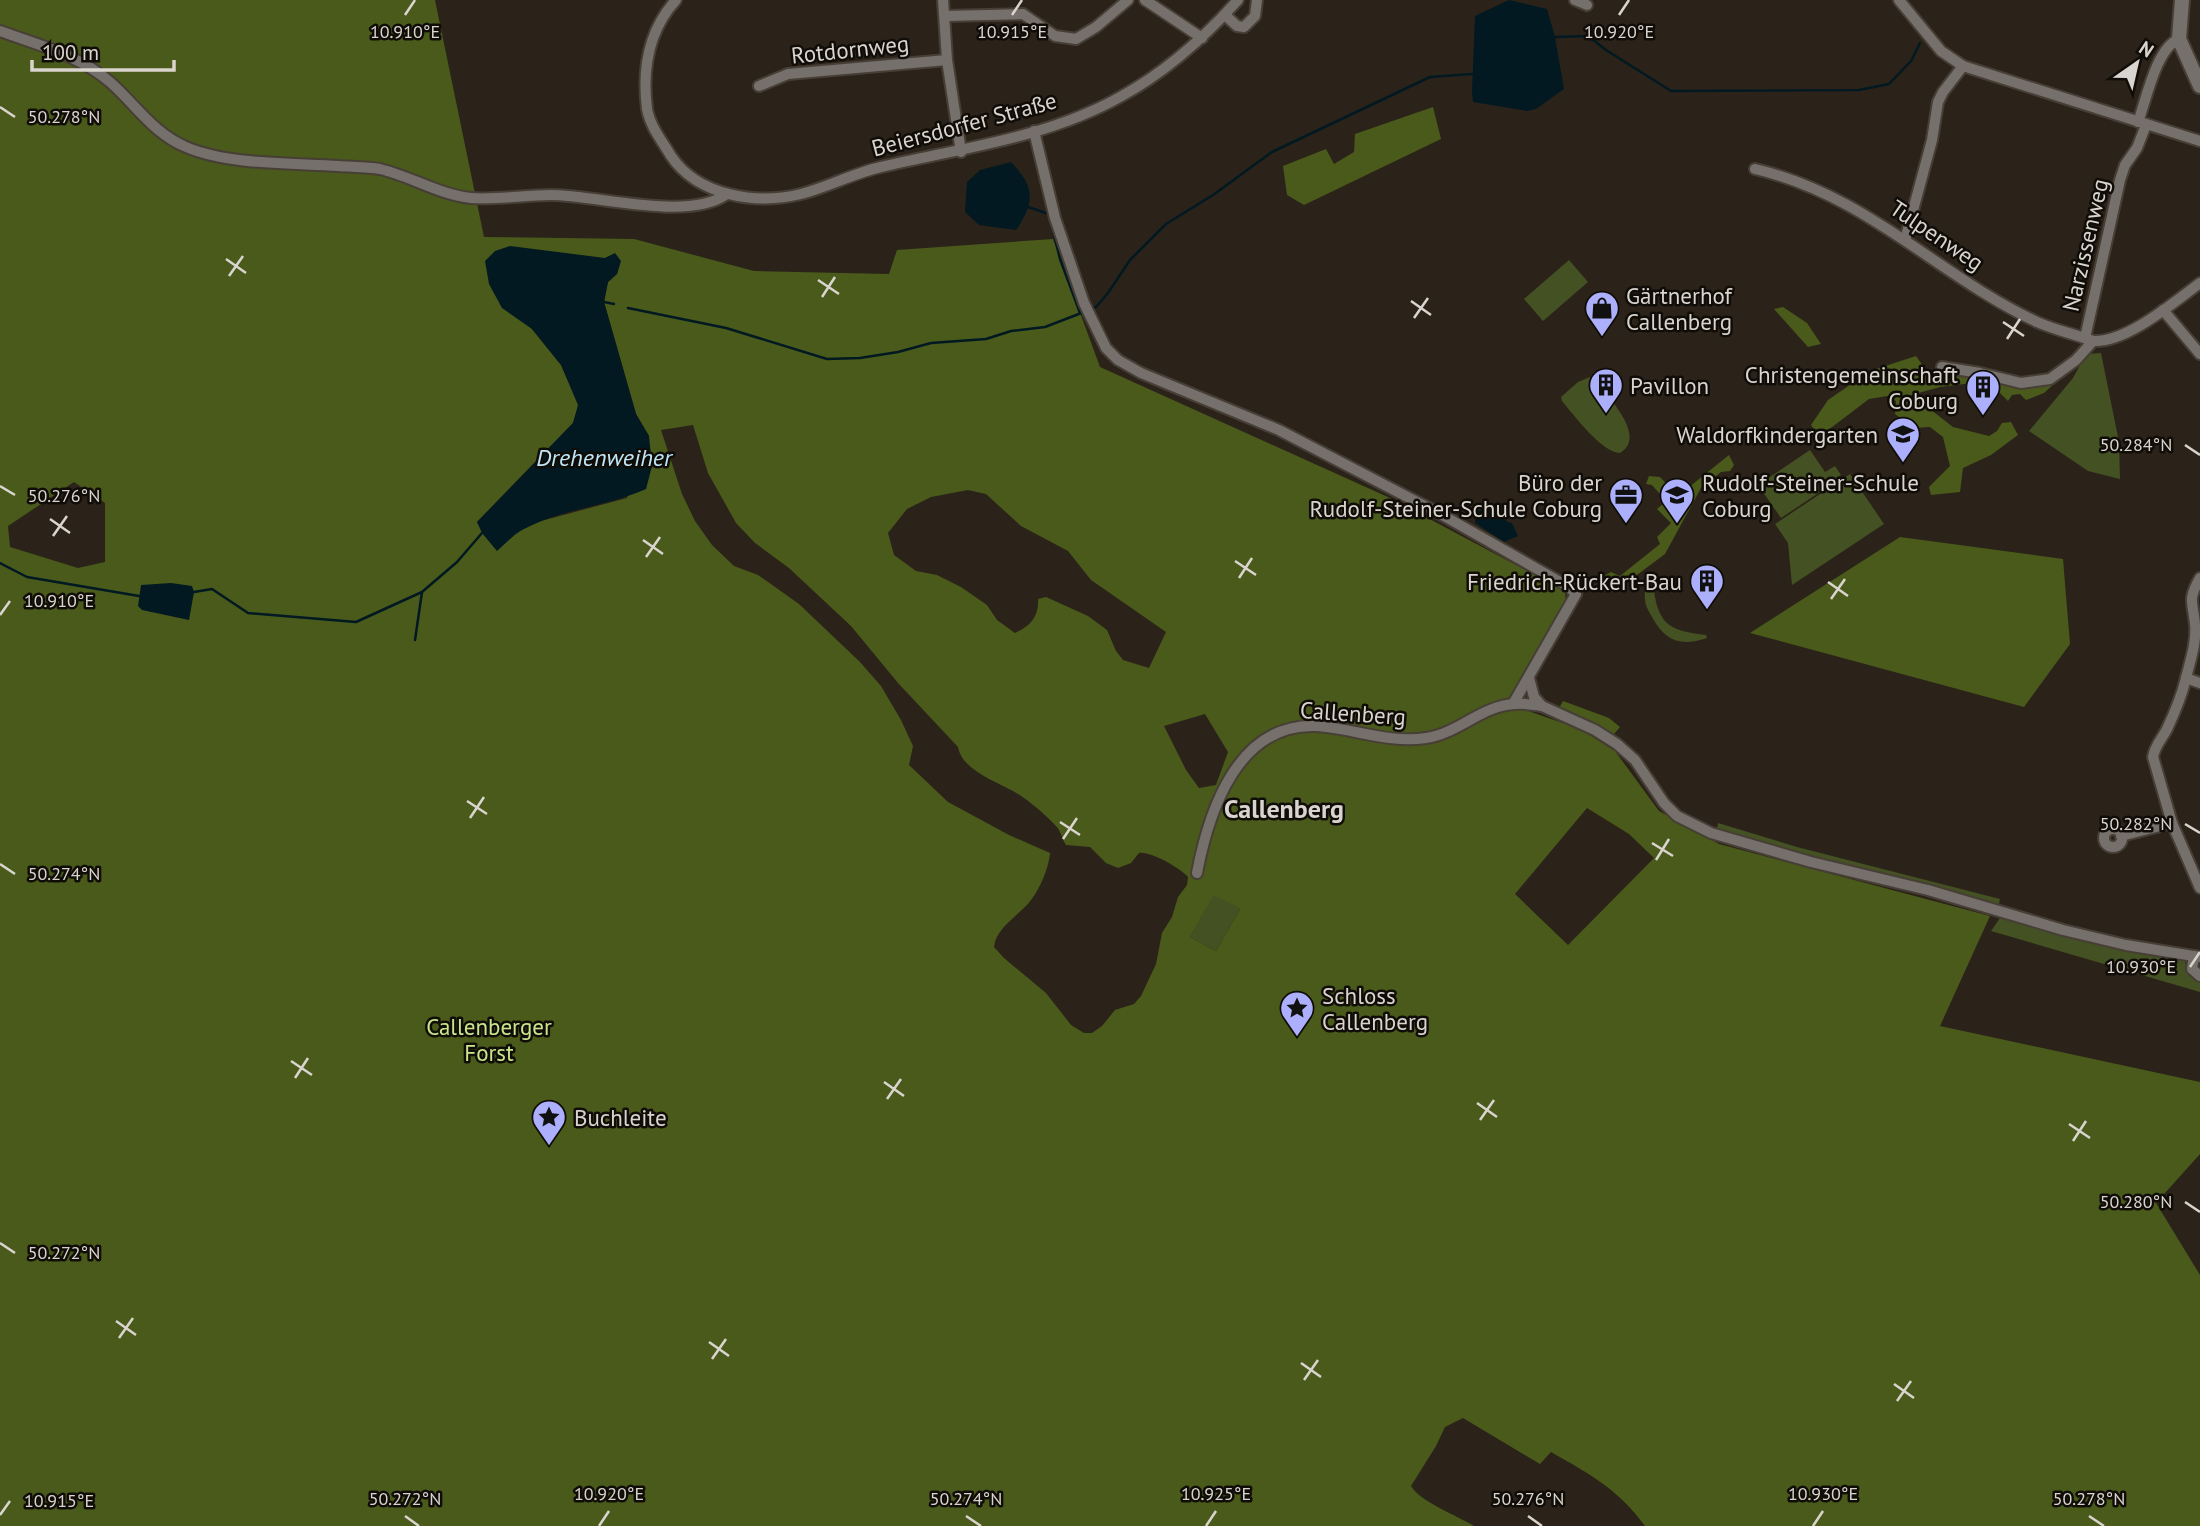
<svg xmlns="http://www.w3.org/2000/svg" width="2200" height="1526" viewBox="0 0 2200 1526" font-family="'PT Sans',sans-serif">
	<style>
		.green { fill: #445122 }
		.forest { fill: #495a1b; fill-rule: evenodd }
		.water { fill: #021922 }
		.lines { fill: none; stroke-linecap: round; stroke-linejoin: round }
		.stream { stroke: #021922; stroke-width: 2.5 }
		.minor-casing { stroke: #473f36; stroke-width: 14 }
		.tertiary-casing { stroke: #473f36; stroke-width: 18 }
		.minor { stroke: #76706c; stroke-width: 10 }
		.tertiary { stroke: #76706c; stroke-width: 14 }
		.ticks { fill: none; stroke: #d9d4cd; stroke-width: 2.5 }
		.labels { text-anchor: middle; dominant-baseline: central; stroke-width: 5; stroke-linejoin: round; paint-order: stroke }
		.street-label { font-size: 23px; fill: #d9d4cd; stroke: #100d08 }
		.poi-label { font-size: 23px; fill: #d9d4cd; stroke: #100d08; text-anchor: start }
		.park-label { font-size: 23px; fill: #c9e68c; stroke: #100d08 }
		.water-label { font-size: 24px; font-style: italic; fill: #c0e7f9; stroke: #100d08 }
		.quarter-label { font-size: 26px; font-weight: bold; fill: #d9d4cd; stroke: #100d08 }
		.ticks-label { font-size: 18px; text-anchor: middle; fill: #d9d4cd; stroke: #100d08; stroke-width: 5; stroke-linejoin: round; paint-order: stroke }
	</style>
	<rect width="100%" height="100%" fill="#2b2319"/>
	<g class="green">
		<polygon points="1569,260 1588,282 1543,321 1524,299"/>
		<polygon points="2101,353 2119,442 2120,479 2088,471 2029,431 2073,378 2086,354"/>
		<path d="M 1590,377 L 1596,381 C 1608,397 1648,437 1620,453 C 1602,453 1573,414 1562,401 L 1561,397 L 1578,382 Z"/>
		<polygon points="1810,450 1825,472 1835,466 1841,475 1831,482 1832,484 1781,518 1758,485"/>
		<polygon points="1850,474 1884,524 1792,585 1788,543 1775,524"/>
		<path d="M 1645,591 L 1654,591 C 1659,627 1673,631 1706,635 L 1707,638 C 1680,647 1665,641 1652,617 C 1646,607 1644,602 1645,591 Z"/>
		<polygon points="1718,823 1797,847 2000,899 1999,904 1993,906 1717,829"/>
		<polygon points="1214,894 1240,909 1216,951 1190,937"/>
		<polygon points="2000,918 2096,944 2184,958 2189,976 2200,980 2200,992 1991,931"/>
	</g>
	<g class="forest">
		<path d="M 0,0 L 435,0 L 484,237 L 634,239 L 754,271 L 889,274 L 897,250 L 1053,239 L 1100,367 L 1390,498 L 1565,591 L 1566,603 L 1524,681 L 1520,708 L 1580,729 L 1615,751 L 1659,811 L 1719,844 L 1990,916 L 1940,1026 L 2200,1082 L 2200,1154 L 2156,1203 L 2200,1275 L 2200,1526 L 1645,1526 C 1617,1488 1591,1475 1551,1452 L 1540,1464 L 1463,1418 L 1445,1427 L 1436,1446 L 1411,1486 C 1419,1501 1458,1516 1474,1526 L 0,1526 ZM 615,254 L 620,261 L 617,274 L 608,282 L 604,302 L 636,414 L 649,436 L 627,498 L 541,521 L 519,531 L 497,550 L 477,522 L 573,423 L 579,405 L 561,365 L 532,329 L 605,258 ZM 693,425 L 708,473 L 736,523 L 755,543 L 789,568 L 851,626 L 898,683 L 958,747 C 962,770 995,781 1013,791 C 1027,799 1045,814 1056,826 C 1061,831 1062,839 1066,845 L 1090,847 L 1106,863 L 1118,868 L 1131,863 L 1139,853 C 1150,851 1179,867 1188,877 L 1187,885 L 1178,897 L 1172,917 L 1162,933 L 1156,964 L 1141,996 L 1134,1004 L 1115,1010 L 1102,1026 L 1092,1033 L 1084,1033 L 1071,1025 L 1046,993 L 1004,958 L 994,947 C 996,927 1020,915 1031,900 C 1040,889 1049,867 1050,853 L 1009,835 L 948,802 L 909,765 L 913,746 L 901,720 L 881,686 L 860,662 L 799,604 L 758,575 L 734,566 L 712,545 L 695,521 L 682,494 L 661,430 ZM 74,482 L 105,503 L 105,562 L 78,568 L 10,547 L 8,526 ZM 968,490 L 986,494 L 1021,526 L 1068,551 L 1091,580 L 1166,632 L 1149,668 L 1123,660 L 1116,651 L 1107,630 L 1088,616 L 1046,597 L 1038,599 C 1039,617 1030,626 1015,633 L 997,620 L 987,605 L 961,587 L 937,575 L 916,571 L 894,555 L 888,533 L 907,509 L 931,497 ZM 1205,714 L 1228,752 L 1216,785 L 1199,788 L 1186,770 L 1164,726 ZM 1587,808 L 1629,834 L 1654,858 L 1568,945 L 1515,894 ZM 1214,895 L 1240,909 L 1216,951 L 1190,937 Z"/>
		<polygon points="1433,107 1441,139 1304,205 1287,195 1283,166 1326,149 1334,164 1354,152 1355,134"/>
		<polygon points="1783,307 1807,323 1821,344 1808,347 1774,309"/>
		<polygon points="1916,356 1928,373 1938,379 1950,372 2013,386 2057,381 2044,393 2026,400 2020,394 2012,395 2008,401 2000,393 1986,391 1972,383 1940,387 1908,396 1926,406 1953,427 1989,436 1997,431 2002,423 2011,422 2018,435 1991,455 1963,468 1960,492 1931,495 1929,487 1950,466 1943,437 1930,427 1914,428 1895,414 1896,401 1887,396 1869,399 1819,437 1811,425 1828,400 1870,371"/>
		<polygon points="1729,455 1734,465 1730,471 1721,472 1701,488 1665,554 1614,592 1603,592 1600,578 1611,572 1620,576 1660,544 1657,537 1671,523 1657,509 1666,501 1652,485 1646,484 1649,476 1660,477 1678,496"/>
		<polygon points="1900,537 2063,559 2070,644 2024,707 1750,633"/>
		<polygon points="1563,701 1609,718 1620,727 1614,734 1558,710"/>
	</g>
	<g class="water">
		<polygon points="1509,0 1547,9 1555,37 1564,89 1536,109 1527,111 1473,102 1472,92 1475,16"/>
		<path d="M 1011,162 C 1034,186 1036,201 1016,230 L 979,225 L 965,212 L 967,182 L 980,170 Z"/>
		<path d="M 510,246 L 605,258 L 615,253 L 621,261 L 617,274 L 608,282 L 604,302 L 636,414 L 649,436 L 652,466 L 646,489 C 606,507 560,509 522,530 C 513,535 505,544 497,551 L 482,533 L 477,522 L 573,423 L 578,405 L 561,365 L 532,329 L 502,308 L 489,284 L 485,261 L 495,251 Z"/>
		<polygon points="1486,507 1500,509 1507,522 1512,523 1518,536 1504,542 1475,523 1476,513"/>
		<polygon points="171,583 192,586 194,592 189,620 142,610 138,606 141,585"/>
	</g>
	<g class="lines">
		<g class="stream">
			<polyline points="1555,37 1588,36 1606,50 1671,91 1859,90 1889,84 1911,61 1920,43"/>
			<polyline points="1028,207 1049,214 1060,259 1080,313"/>
			<polyline points="604,302 614,304"/>
			<polyline points="628,308 726,328 827,359 860,358 898,352 931,343 986,339 1011,331 1045,327 1084,312"/>
			<polyline points="1090,309 1096,307 1108,293 1130,260 1166,224 1213,195 1272,152 1430,77 1472,74"/>
			<polyline points="0,563 27,577 139,596"/>
			<polyline points="194,592 212,589 248,613 356,622 422,592 457,562 482,533"/>
			<polyline points="415,640 422,592"/>
		</g>
		<g class="minor-casing">
			<g id="minor">
				<path d="M 676,0 C 648,31 642,69 647,109 C 650,126 662,141 671,156 C 698,196 756,205 801,194 C 828,187 854,173 881,167 C 961,148 1047,138 1120,97 C 1166,72 1203,39 1238,0"/>
				<polyline points="943,0 947,60 961,152"/>
				<polyline points="1145,0 1202,38"/>
				<polyline points="1575,0 1587,5"/>
				<polyline points="1899,0 1941,51 1963,66 2200,141"/>
				<polyline points="1225,15 1237,26 1244,27 1255,16 1257,0"/>
				<polyline points="945,16 1023,14 1055,36 1076,39 1096,27 1128,0"/>
				<path d="M 0,31 C 38,45 79,55 110,82 C 136,105 153,133 186,147 C 228,165 292,163 338,166 C 352,167 367,167 380,169 C 410,176 440,195 471,198 C 497,200 524,195 551,195 C 598,195 688,222 727,194"/>
				<polyline points="759,86 788,74 947,60"/>
				<path d="M 2138,122 C 2146,101 2156,48 2179,39"/>
				<polyline points="1034,131 1055,218 1084,303 1106,348 1118,360 1141,373 1279,430 1444,516 1569,587 1576,594 1513,704"/>
				<path d="M 1755,169 C 1867,195 1937,275 2037,322 C 2055,330 2074,334 2093,341"/>
				<polyline points="1905,240 1932,140 1938,102 1943,92 1963,66"/>
				<polyline points="2163,310 2200,354"/>
				<polyline points="2085,338 2120,180 2125,165 2137,148 2146,125"/>
				<path d="M 1942,367 L 1980,373 L 2021,383 L 2050,379 L 2076,360 L 2093,341 C 2126,343 2173,303 2200,283"/>
				<path d="M 2200,578 C 2187,601 2193,602 2195,624 C 2197,641 2190,662 2186,678 C 2182,695 2175,712 2167,729 C 2162,739 2155,745 2153,757 L 2172,823 L 2200,888"/>
				<polyline points="1529,678 1534,697 1542,706 1595,730 1617,744 1635,760 1664,803 1677,816 1711,833 1811,862 1928,890 2063,930 2126,945 2200,957"/>
				<polyline points="2186,678 2200,683"/>
				<circle cx="2113" cy="838" r="9"/>
				<polyline points="2121,836 2172,823"/>
				<path d="M 1197,873 C 1209,810 1238,723 1316,726 C 1352,728 1389,744 1426,738 C 1457,734 1483,705 1515,704 C 1524,703 1533,705 1542,706"/>
				<polyline points="2194,956 2192,969 2200,976"/>
			</g>
		</g>
		<g class="tertiary-casing">
			<polyline id="tertiary" points="2182,0 2179,39 2200,86"/>
		</g>
		<use href="#minor" class="minor"/>
		<use href="#tertiary" class="tertiary"/>
	</g>
	<path class="ticks" d="M 405,15 L 415,0M 1012,15 L 1022,0M 1619,15 L 1629,0M 0,107 L 15,117M 226,259 L 246,273M 229,276 L 243,256M 818,280 L 839,294M 822,297 L 835,277M 1411,301 L 1431,315M 1414,318 L 1428,298M 2003,322 L 2024,336M 2007,339 L 2020,319M 2185,445 L 2200,455M 0,486 L 15,495M 50,519 L 70,533M 53,536 L 67,516M 643,540 L 663,554M 646,557 L 660,537M 1235,561 L 1256,575M 1239,578 L 1252,558M 1828,582 L 1848,596M 1831,599 L 1845,579M 0,615 L 10,601M 467,801 L 487,814M 470,818 L 484,797M 1060,822 L 1080,835M 2185,824 L 2200,833M 1063,839 L 1077,818M 1652,843 L 1673,856M 1656,860 L 1669,839M 0,864 L 15,874M 2190,967 L 2200,952M 291,1061 L 312,1075M 295,1078 L 308,1058M 884,1082 L 904,1096M 887,1099 L 901,1079M 1477,1103 L 1497,1117M 1480,1120 L 1494,1100M 2069,1124 L 2090,1138M 2073,1141 L 2086,1121M 2185,1202 L 2200,1212M 0,1243 L 15,1253M 116,1321 L 136,1335M 119,1338 L 133,1318M 709,1342 L 729,1356M 712,1359 L 726,1339M 1301,1363 L 1321,1377M 1304,1380 L 1318,1360M 1894,1384 L 1914,1398M 1897,1401 L 1911,1381M 0,1515 L 10,1501M 405,1516 L 419,1526M 966,1516 L 981,1526M 1528,1516 L 1542,1526M 2089,1516 L 2104,1526M 599,1526 L 609,1511M 1206,1526 L 1216,1511M 1813,1526 L 1823,1511"/>
	<defs>
		<g id="shop-pin" transform="scale(1.75)"><path d="M0 17L-7.5 6A9.5 9.5 0 1 1 7.5 6Z" fill="#acaffb" stroke="#100d08"/><path d="M-5-2.5h2.3a2.7 3.5 0 0 1 5.4 0H5L5.5 6h-11ZM-1.5-2.5h3a1.5 2.3 0 0 0-3 0Z" fill="#111"/></g>
		<g id="building-pin" transform="scale(1.75)"><path d="M0 17L-7.5 6A9.5 9.5 0 1 1 7.5 6Z" fill="#acaffb" stroke="#100d08"/><path d="M-4-6H4V6H1V3H-1V6H-4ZM-2.5-4.3h1.7v1.8h-1.7ZM.8-4.3h1.7v1.8H.8ZM-2.5-1h1.7V.8h-1.7ZM.8-1h1.7V.8H.8Z" fill="#111"/></g>
		<g id="school-pin" transform="scale(1.75)"><path d="M0 17L-7.5 6A9.5 9.5 0 1 1 7.5 6Z" fill="#acaffb" stroke="#100d08"/><path d="M0-5L7-2L0 1L-7-2ZM-4 1L0 2.5L4 1V4Q0 6-4 4Z" fill="#111"/></g>
		<g id="office-pin" transform="scale(1.75)"><path d="M0 17L-7.5 6A9.5 9.5 0 1 1 7.5 6Z" fill="#acaffb" stroke="#100d08"/><path d="M-6-3h4V-5.5h4V-3h4V5H-6ZM-1-4.5V-3h2v-1.5ZM-6 0V1H6V0Z" fill="#111"/></g>
		<g id="sight-pin" transform="scale(1.75)"><path d="M0 17L-7.5 6A9.5 9.5 0 1 1 7.5 6Z" fill="#acaffb" stroke="#100d08"/><path d="M0-6L1.8-2.2L6-1.7L2.9 1.2L3.7 5.4L0 3.3L-3.7 5.4L-2.9 1.2L-6-1.7L-1.8-2.2Z" fill="#111"/></g>
	</defs>
	<g fill-rule="evenodd">
		<use href="#shop-pin" x="1602" y="308"/>
		<use href="#building-pin" x="1606" y="385"/>
		<use href="#building-pin" x="1983" y="387"/>
		<use href="#school-pin" x="1903" y="434"/>
		<use href="#office-pin" x="1626" y="495"/>
		<use href="#school-pin" x="1677" y="495"/>
		<use href="#building-pin" x="1707" y="581"/>
		<use href="#sight-pin" x="1297" y="1008"/>
		<use href="#sight-pin" x="549" y="1117"/>
	</g>
	<g class="labels">
		<g class="street-label">
			<text transform="translate(850 49) rotate(-6)">Rotdornweg</text>
			<text transform="translate(964 124) rotate(-15)">Beiersdorfer Straße</text>
			<text transform="translate(1937 235) rotate(34)">Tulpenweg</text>
			<text transform="translate(2085 245) rotate(-77)">Narzissenweg</text>
			<text transform="translate(1353 713) rotate(4)">Callenberg</text>
		</g>
		<g class="poi-label">
			<text x="1626" y="295">Gärtnerhof<tspan x="1626" dy="26">Callenberg</tspan></text>
			<text x="1958" y="374" text-anchor="end">Christengemeinschaft<tspan x="1958" dy="26">Coburg</tspan></text>
			<text x="1630" y="385">Pavillon</text>
			<text x="1878" y="434" text-anchor="end">Waldorfkindergarten</text>
			<text x="1602" y="482" text-anchor="end">Büro der<tspan x="1602" dy="26">Rudolf-Steiner-Schule Coburg</tspan></text>
			<text x="1702" y="482">Rudolf-Steiner-Schule<tspan x="1702" dy="26">Coburg</tspan></text>
			<text x="1682" y="581" text-anchor="end">Friedrich-Rückert-Bau</text>
			<text x="1322" y="995">Schloss<tspan x="1322" dy="26">Callenberg</tspan></text>
			<text x="574" y="1117">Buchleite</text>
		</g>
		<g class="park-label">
			<text x="489" y="1026">Callenberger<tspan x="489" dy="26">Forst</tspan></text>
		</g>
		<g class="water-label">
			<text x="604" y="457">Drehenweiher</text>
		</g>
		<g class="quarter-label">
			<text x="1284" y="808">Callenberg</text>
		</g>
	</g>
	<g class="ticks-label">
		<text x="405" y="38">10.910°E</text>
		<text x="1012" y="38">10.915°E</text>
		<text x="1619" y="38">10.920°E</text>
		<text x="64" y="123">50.278°N</text>
		<text x="2136" y="451">50.284°N</text>
		<text x="64" y="502">50.276°N</text>
		<text x="59" y="607">10.910°E</text>
		<text x="2136" y="830">50.282°N</text>
		<text x="64" y="880">50.274°N</text>
		<text x="2141" y="973">10.930°E</text>
		<text x="2136" y="1208">50.280°N</text>
		<text x="64" y="1259">50.272°N</text>
		<text x="609" y="1500">10.920°E</text>
		<text x="1216" y="1500">10.925°E</text>
		<text x="1823" y="1500">10.930°E</text>
		<text x="405" y="1505">50.272°N</text>
		<text x="966" y="1505">50.274°N</text>
		<text x="1528" y="1505">50.276°N</text>
		<text x="2089" y="1505">50.278°N</text>
		<text x="59" y="1507">10.915°E</text>
	</g>
	<g transform="translate(2137 63) rotate(34)" stroke="#100d08" stroke-width="5" paint-order="stroke">
	<path d="M0-5L12 26L0 18L-12 26Z" fill="#d9d4cd"/>
	<text y="-10" font-size="19" font-weight="bold" text-anchor="middle" fill="#d9d4cd">N</text>
	</g>
	<path d="M32 60v10h142v-10" fill="none" stroke="#d9d4cd" stroke-width="3.5"/>
	<text x="42" y="60" font-size="21" fill="#d9d4cd" stroke="#100d08" stroke-width="5" paint-order="stroke">100 m</text>
</svg>
